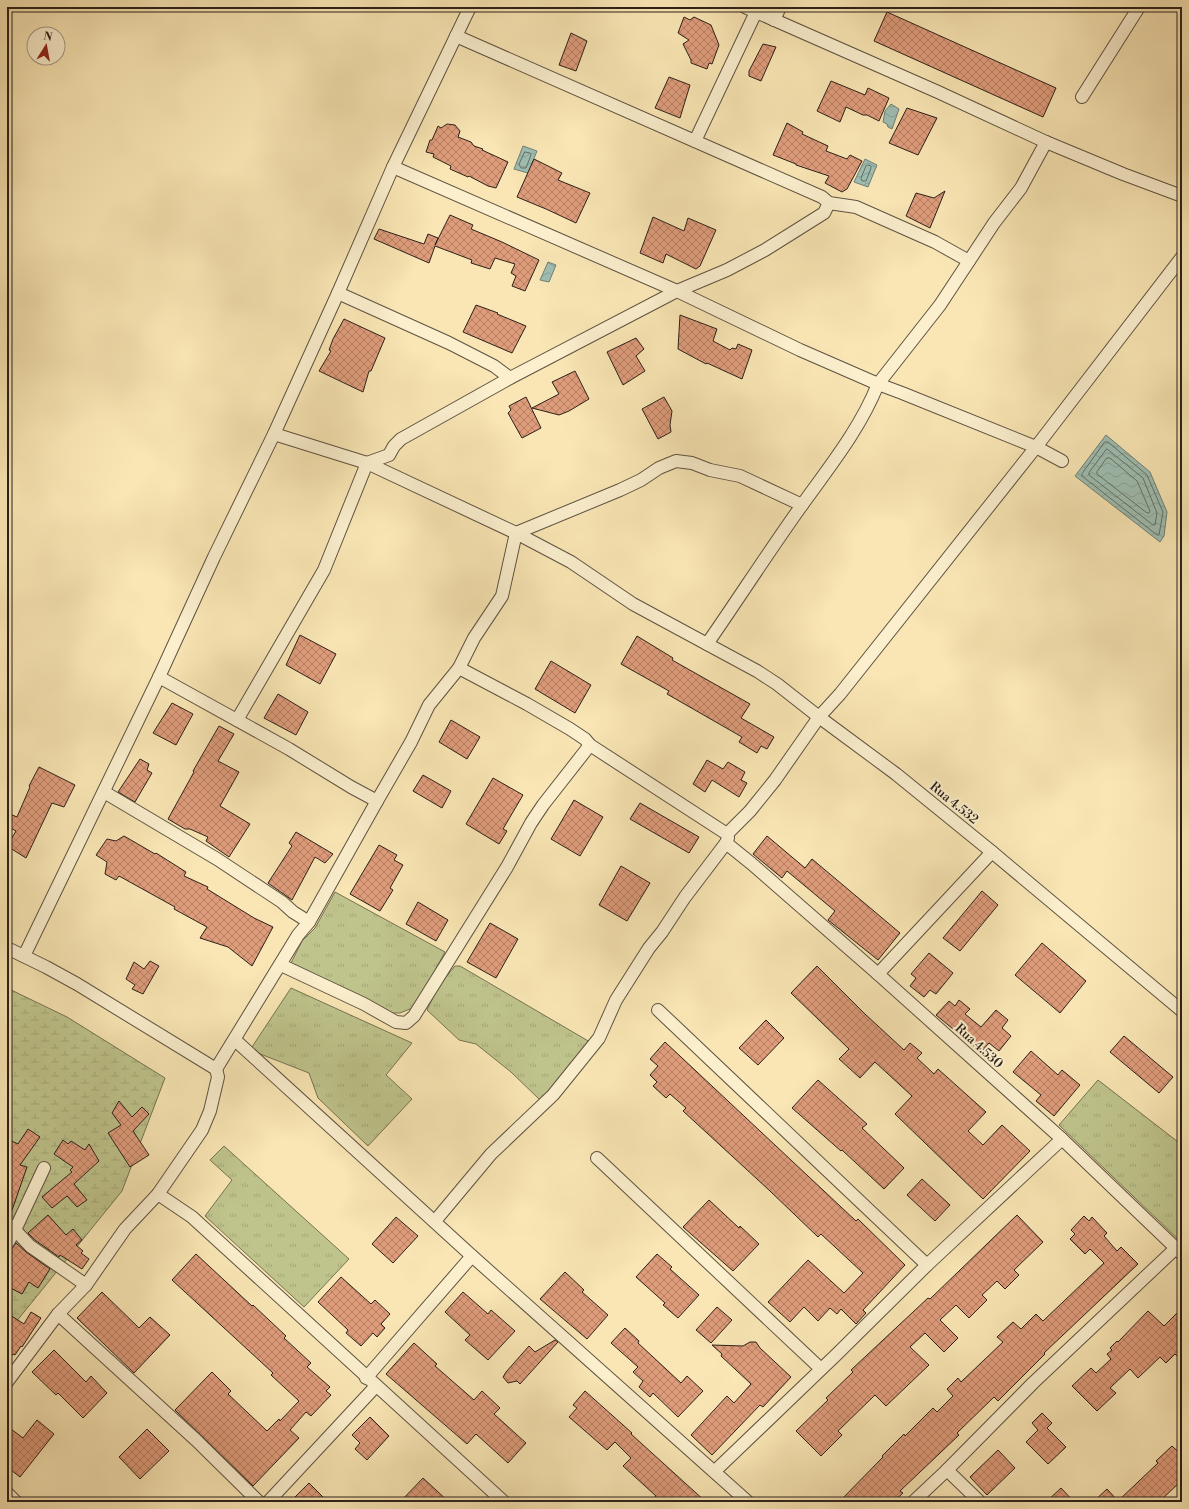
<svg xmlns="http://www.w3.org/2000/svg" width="1189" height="1509" viewBox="0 0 1189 1509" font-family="'Libre Bodoni',serif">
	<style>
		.grass { fill: url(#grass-tufts); stroke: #757252 }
		.wetland { fill: url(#wetland-marsh); stroke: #757252 }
		.water { fill: url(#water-waves); stroke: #707f75 }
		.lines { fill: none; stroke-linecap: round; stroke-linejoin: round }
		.shore { stroke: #646f66; stroke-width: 1 }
		.building { fill: url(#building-cross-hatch); stroke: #2b2019 }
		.minor-casing { stroke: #5e5240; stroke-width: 14 }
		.minor { stroke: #fbefce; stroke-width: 12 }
		.labels { text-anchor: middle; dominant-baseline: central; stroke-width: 4; stroke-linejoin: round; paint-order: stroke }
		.street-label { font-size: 13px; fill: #2b2019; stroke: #fbefce }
	</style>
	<defs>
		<pattern id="grass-tufts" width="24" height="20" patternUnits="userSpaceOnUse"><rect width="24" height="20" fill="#bfc48c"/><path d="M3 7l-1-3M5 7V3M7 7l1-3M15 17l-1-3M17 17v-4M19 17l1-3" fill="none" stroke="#a4a878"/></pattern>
		<pattern id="wetland-marsh" width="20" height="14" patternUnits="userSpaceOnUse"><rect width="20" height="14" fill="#bfc48c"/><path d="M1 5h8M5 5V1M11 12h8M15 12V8" fill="none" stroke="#a4a878"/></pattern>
		<pattern id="water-waves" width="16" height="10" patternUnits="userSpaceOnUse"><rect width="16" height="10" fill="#9ebeb2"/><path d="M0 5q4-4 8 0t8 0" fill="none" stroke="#88a398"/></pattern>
		<pattern id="building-cross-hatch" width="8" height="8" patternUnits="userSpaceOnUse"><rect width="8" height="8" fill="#df9c7b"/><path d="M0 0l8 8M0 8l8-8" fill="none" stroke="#b57f64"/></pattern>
	</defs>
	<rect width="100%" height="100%" fill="#f9e6b4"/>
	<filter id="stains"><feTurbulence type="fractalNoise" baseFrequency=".005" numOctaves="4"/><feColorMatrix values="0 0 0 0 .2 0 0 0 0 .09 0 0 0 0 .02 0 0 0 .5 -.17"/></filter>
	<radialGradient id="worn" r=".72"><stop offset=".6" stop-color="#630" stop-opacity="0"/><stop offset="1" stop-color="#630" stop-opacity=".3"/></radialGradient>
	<g class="grass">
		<polygon points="335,892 445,952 415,1007 400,1013 391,1013 291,963 302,941 315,928"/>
		<polygon points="455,966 460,966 590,1042 541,1101 511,1072 476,1044 459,1040 427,1010 439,985"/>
		<polygon points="291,988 412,1043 386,1075 412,1099 368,1146 318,1098 309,1073 250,1050"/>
		<polygon points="1098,1080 1182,1145 1182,1243 1059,1125"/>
		<polygon points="224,1146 349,1259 304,1307 205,1216 232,1180 210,1160"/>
	</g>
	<polygon class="wetland" points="7,988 67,1017 165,1078 122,1191 7,1333"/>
	<g class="water">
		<polygon points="891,104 899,109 892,129 888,127 887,124 883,122 885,111"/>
		<polygon points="523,146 537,151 528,173 514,169"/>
		<polygon points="865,159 877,165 868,187 854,182"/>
		<polygon points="548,262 556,265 549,282 540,280"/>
		<polygon points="1106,435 1150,472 1167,512 1164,536 1160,542 1075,476"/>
	</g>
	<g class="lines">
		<g class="shore">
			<polygon points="525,152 530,153 531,155 526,168 521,168 519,165"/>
			<polygon points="868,165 871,166 871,168 866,181 862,181 861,178 866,166"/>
			<polygon points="1105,442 1108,442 1147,475 1163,512 1159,535 1157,535 1082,476 1082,474"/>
			<polygon points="1107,449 1143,478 1157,513 1155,525 1153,525 1089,475 1089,473"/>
			<polygon points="1107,458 1110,458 1137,481 1150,511 1149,513 1147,513 1097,474 1097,472"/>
		</g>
	</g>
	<g class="building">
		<polygon points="887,12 1056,88 1043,117 874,41"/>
		<polygon points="684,17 690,20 694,17 711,25 719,45 712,64 709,63 707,69 691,63 691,60 683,44 689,40 678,33"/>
		<polygon points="571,33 587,41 576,71 559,65"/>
		<polygon points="763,44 776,47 761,81 749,76 749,71"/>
		<polygon points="669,77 690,85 680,118 655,108"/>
		<polygon points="831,81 865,95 868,88 889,98 879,121 867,115 863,115 846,107 840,122 817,111"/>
		<polygon points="907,108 937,118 918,155 889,143"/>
		<polygon points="787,123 803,132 802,134 828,146 826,151 847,159 850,155 862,161 847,189 842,192 825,183 829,176 796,165 796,164 773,155"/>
		<polygon points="447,124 455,125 460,131 458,137 471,142 474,146 483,149 482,150 508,162 496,188 488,186 469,176 468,177 450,169 451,166 433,157 434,154 426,152 430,140 432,140 438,126 441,128"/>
		<polygon points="534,159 562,173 558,180 590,193 576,223 546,209 517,197"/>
		<polygon points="945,191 930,228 906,216 916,193 934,198"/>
		<polygon points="450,215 473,225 471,229 502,242 539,260 525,291 512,286 516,276 511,273 515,264 495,258 490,269 471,263 472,260 435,246 429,263 374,239 379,229 424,244 428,234 438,238 435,245"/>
		<polygon points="653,217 684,231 688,218 716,230 700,266 696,269 666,254 663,263 640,253"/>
		<polygon points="476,305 498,313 497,314 526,326 512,353 463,332"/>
		<polygon points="680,315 717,329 713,341 730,350 732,348 736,349 738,344 752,350 742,379 707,363 706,364 678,349"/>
		<polygon points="344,319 385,338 371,371 369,371 363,392 319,371 331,351 329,350 333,339"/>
		<polygon points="636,338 644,349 636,356 645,371 623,385 607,352"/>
		<polygon points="575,371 589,399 569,411 559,415 532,408 559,394 552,382"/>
		<polygon points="526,397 541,428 522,438 508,413 511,410 509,406"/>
		<polygon points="664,397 672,411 670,425 671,432 658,439 642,409"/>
		<polygon points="300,635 336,654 320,684 286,665"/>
		<polygon points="637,636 673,658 672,660 750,704 741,718 774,737 767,749 761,746 757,753 739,742 742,737 667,694 669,691 621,664"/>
		<polygon points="551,661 591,685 575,713 535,689"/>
		<polygon points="278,694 308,712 296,735 264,718"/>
		<polygon points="172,703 193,714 176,745 153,733"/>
		<polygon points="451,720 480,737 467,759 439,742"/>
		<polygon points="219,726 234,734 218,761 239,772 220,806 250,824 229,857 206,841 208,837 190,829 185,829 168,819 194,772 193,771"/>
		<polygon points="140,759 149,764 147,770 152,773 135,802 118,792"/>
		<polygon points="707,760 723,769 728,762 745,772 741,780 747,783 739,797 712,780 705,792 693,784"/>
		<polygon points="39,767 75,785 64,807 52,803 26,858 7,846 16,831 7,826 7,825 12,815 17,817 30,787 29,786"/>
		<polygon points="423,775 451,791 442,808 413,791"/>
		<polygon points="493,778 523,795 503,829 507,831 499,844 466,824"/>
		<polygon points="574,800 603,817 580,856 551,839"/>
		<polygon points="640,803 699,837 689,853 630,819"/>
		<polygon points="296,832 333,854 325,863 315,857 292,900 268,883 292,846 289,843"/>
		<polygon points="124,836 155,854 156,853 186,872 184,876 208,887 207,889 254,918 273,927 252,966 228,947 200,938 207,927 174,909 175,907 119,876 116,880 105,874 107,862 96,855 107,839 116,841"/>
		<polygon points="767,836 805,868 812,859 900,933 878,960 828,920 835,911 787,871 782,878 753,854"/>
		<polygon points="379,845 397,855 394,860 403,865 390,888 393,890 380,911 350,894"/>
		<polygon points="621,866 650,883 627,921 599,905"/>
		<polygon points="982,891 998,905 960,951 943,938"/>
		<polygon points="418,902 448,920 436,941 406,924"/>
		<polygon points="490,923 518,939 496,978 467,962"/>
		<polygon points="1042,943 1086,981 1060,1013 1015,975"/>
		<polygon points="929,953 953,973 936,994 930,990 924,997 910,986 916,978 911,974"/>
		<polygon points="150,961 159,966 143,994 132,989 135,985 126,979 134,962 144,969"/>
		<polygon points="817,966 865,1014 904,1050 910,1043 922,1053 917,1058 934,1074 938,1069 986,1112 968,1131 983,1145 1002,1125 1030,1151 983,1199 895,1114 912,1096 875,1062 860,1078 839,1059 849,1049 791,993"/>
		<polygon points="959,1000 970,1009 965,1014 981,1027 996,1010 1008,1020 1002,1028 1011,1036 999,1051 989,1043 981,1052 936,1015 949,1001 955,1006"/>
		<polygon points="766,1020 784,1038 758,1065 739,1048"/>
		<polygon points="1124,1036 1173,1077 1159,1093 1110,1052"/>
		<polygon points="665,1042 856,1221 858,1219 905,1265 863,1310 866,1313 856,1324 841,1309 837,1314 830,1308 818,1321 804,1307 790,1322 768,1302 808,1260 844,1293 863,1273 821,1234 818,1237 770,1191 683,1111 686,1108 670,1094 666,1098 653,1086 657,1082 650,1075 658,1066 650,1059"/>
		<polygon points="1031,1051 1058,1075 1062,1070 1080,1085 1054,1116 1036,1101 1041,1095 1013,1072"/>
		<polygon points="818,1080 867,1124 862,1128 904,1168 884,1189 842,1150 841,1151 792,1108"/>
		<polygon points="119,1101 132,1117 142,1107 149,1114 133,1131 149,1155 130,1167 108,1133 121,1125 112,1113"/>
		<polygon points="28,1129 40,1137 20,1165 27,1167 10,1216 7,1216 7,1175 12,1160 7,1158 7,1139 18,1144"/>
		<polygon points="63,1140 68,1144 71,1141 85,1150 89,1144 99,1161 74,1184 87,1200 77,1207 67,1196 52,1208 42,1197 72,1172 70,1170 73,1167 54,1154"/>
		<polygon points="922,1179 950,1205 935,1221 907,1195"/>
		<polygon points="709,1200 739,1228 740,1226 759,1244 733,1271 683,1227"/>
		<polygon points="48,1215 66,1235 73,1229 82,1240 76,1245 83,1251 81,1253 89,1259 82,1269 60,1255 59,1257 35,1240 28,1233"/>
		<polygon points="1017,1215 1043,1242 1014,1270 1019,1275 1005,1289 997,1281 982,1295 987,1300 969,1318 956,1305 940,1320 958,1338 944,1352 925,1333 910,1347 929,1365 886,1406 875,1395 838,1431 842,1435 821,1456 796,1431 828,1400 826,1398 853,1372 851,1370 928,1298 930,1299"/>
		<polygon points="1084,1216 1089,1221 1092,1217 1107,1233 1104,1236 1117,1251 1121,1247 1138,1264 1044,1353 1045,1354 998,1401 994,1397 957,1433 959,1435 900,1491 903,1493 893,1502 839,1502 883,1457 882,1456 904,1434 905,1436 933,1408 937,1412 953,1396 947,1389 958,1378 961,1382 1003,1342 997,1337 1013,1322 1021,1329 1036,1314 1043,1321 1104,1263 1090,1249 1085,1254 1070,1239 1075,1234 1071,1230"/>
		<polygon points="396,1217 418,1236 393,1263 372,1244"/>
		<polygon points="16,1243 26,1252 50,1269 38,1288 29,1282 22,1294 7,1286 7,1251 11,1250"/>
		<polygon points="196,1254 252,1306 253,1305 286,1336 284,1338 311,1363 307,1367 330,1387 326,1391 331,1395 311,1416 306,1412 290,1430 299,1438 253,1486 175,1410 212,1372 231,1391 228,1394 267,1431 279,1419 280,1421 299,1401 271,1375 273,1373 172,1280"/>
		<polygon points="657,1254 672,1267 670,1269 699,1295 678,1318 663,1305 665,1303 636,1277"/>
		<polygon points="565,1272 584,1290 582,1292 608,1315 587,1339 540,1299"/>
		<polygon points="341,1277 371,1304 375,1300 390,1314 381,1324 385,1328 377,1337 373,1333 361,1346 346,1333 348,1330 318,1302"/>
		<polygon points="102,1292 139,1328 150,1317 170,1335 134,1373 77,1318"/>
		<polygon points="463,1292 488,1314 491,1310 515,1331 488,1360 465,1340 470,1335 445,1312"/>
		<polygon points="717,1307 732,1320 711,1343 696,1330"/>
		<polygon points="1182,1308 1182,1361 1175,1354 1166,1363 1160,1357 1138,1378 1130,1369 1110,1388 1116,1393 1097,1411 1072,1386 1091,1368 1096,1373 1111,1359 1107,1354 1112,1350 1110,1348 1117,1341 1118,1342 1148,1311 1164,1326"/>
		<polygon points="31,1312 41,1318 22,1347 21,1346 15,1355 13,1354 7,1362 7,1313 24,1324"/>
		<polygon points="625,1328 639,1341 638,1343 681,1383 687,1376 703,1391 678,1417 653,1393 650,1397 639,1387 643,1381 633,1372 638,1367 611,1343"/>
		<polygon points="555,1340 558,1342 520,1384 517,1381 508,1383 503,1377 506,1372 529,1346 535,1352"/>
		<polygon points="750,1342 756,1342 760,1348 791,1377 763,1407 760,1405 712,1455 691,1435 727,1396 734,1403 751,1384 721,1356 722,1354 712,1345 743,1346"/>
		<polygon points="414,1343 437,1364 435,1366 474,1400 482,1391 500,1408 494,1414 526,1443 508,1463 476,1434 467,1444 386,1374"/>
		<polygon points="54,1350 86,1382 91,1376 107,1393 83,1418 58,1393 56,1395 32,1372"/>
		<polygon points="585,1391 632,1433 631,1434 706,1502 650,1502 656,1496 623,1466 631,1458 615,1442 607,1450 569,1417 577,1408 573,1405"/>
		<polygon points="1042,1413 1052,1423 1047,1428 1066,1447 1048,1464 1026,1442 1038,1430 1032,1423"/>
		<polygon points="370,1417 389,1436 367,1460 355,1449 360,1443 352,1435"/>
		<polygon points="37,1420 54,1434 20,1477 7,1467 7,1426 23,1438"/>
		<polygon points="147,1429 169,1451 140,1479 119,1457"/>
		<polygon points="1172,1446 1182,1455 1182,1480 1159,1502 1093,1502 1107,1489 1118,1501 1158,1463 1156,1461"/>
		<polygon points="998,1450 1015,1468 987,1495 970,1477"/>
		<polygon points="423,1478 449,1502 400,1502"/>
		<polygon points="309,1483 328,1502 290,1502"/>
		<polygon points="1061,1488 1074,1502 1046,1502"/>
	</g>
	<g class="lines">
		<g class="minor-casing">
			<g id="minor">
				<polyline points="745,7 938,92 1046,142 1123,174 1182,196"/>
				<polyline points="774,20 780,7"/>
				<polyline points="456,36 822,197 829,203 856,207 935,242 969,261 994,223 1021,188 1046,142"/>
				<polyline points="1082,97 1139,7"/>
				<polyline points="695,141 756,12"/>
				<path d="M 393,167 L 677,291 L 800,350 L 878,384 C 860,429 830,466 802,505 C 769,551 739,598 707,644"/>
				<polyline points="969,261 940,305 878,384 902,393 1036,447 1062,461"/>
				<polyline points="338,293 449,343 494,366 510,378"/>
				<polyline points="274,434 367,463 516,533 571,562 633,604 757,671 777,684 819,717 840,694 1036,447 1182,257"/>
				<polyline points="159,677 289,749 351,787 377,801 411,742 429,705 459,668"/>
				<polyline points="237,720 324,570 367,463 389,455 394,446 401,439 510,378 677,291 727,270 765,250 824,213 829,203"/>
				<polyline points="104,792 217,859 282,902 293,912 309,922"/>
				<polyline points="727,834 750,811 775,780 819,717 896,774 992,852 1182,1011"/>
				<polyline points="726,843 752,864 878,974 1062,1139 1182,1254"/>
				<polyline points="7,948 46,967 77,984 216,1069 218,1077 210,1111 202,1130 158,1194 125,1229 86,1285 58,1314 7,1382"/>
				<polyline points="24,956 159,677 214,557 274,434 338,293 393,167 470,7"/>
				<polyline points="281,965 364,1004 396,1022 406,1023 414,1016 507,867 531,823 543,805 590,745"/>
				<polyline points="878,974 992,852"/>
				<polyline points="658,1010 927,1265"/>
				<polyline points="235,1040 472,1256 748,1502"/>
				<polyline points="216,1069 298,935 309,922 377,801"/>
				<polyline points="597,1158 821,1369"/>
				<polyline points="158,1194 192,1217 504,1502"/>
				<polyline points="435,1221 491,1154 553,1095 599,1038 616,1000 649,948 662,932 685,897 726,843 728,838 727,834 590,745 585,739 570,729 527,704 459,668 474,638 502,596 516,533 620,490 641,480 659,468 676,461 692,463 710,470 740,476 802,505"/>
				<polyline points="7,1223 15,1230 30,1246 86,1285"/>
				<polyline points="7,1244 15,1230 44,1168"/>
				<polyline points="58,1314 196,1440 259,1502"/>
				<polyline points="366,1378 472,1256"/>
				<polyline points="947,1470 980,1502"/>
				<polyline points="715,1471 836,1355 927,1265 1062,1139"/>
				<polyline points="7,1493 16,1502"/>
				<polyline points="268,1502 376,1386"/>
				<polyline points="913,1502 947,1470 1033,1383 1176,1248"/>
			</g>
		</g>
		<use href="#minor" class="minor"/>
	</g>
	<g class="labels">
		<g class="street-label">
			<text transform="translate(954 803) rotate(39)">Rua 4.532</text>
			<text transform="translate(979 1046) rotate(42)">Rua 4.530</text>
		</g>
	</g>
	<rect width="1189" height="1509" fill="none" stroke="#f9e6b4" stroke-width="24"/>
	<rect x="8" y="8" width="1173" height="1493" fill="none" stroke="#2b2019" stroke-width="2"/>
	<rect x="12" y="12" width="1165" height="1485" fill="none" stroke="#2b2019"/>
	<g transform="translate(46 46) rotate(11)"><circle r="19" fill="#fbefce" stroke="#a89c86"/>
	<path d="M0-3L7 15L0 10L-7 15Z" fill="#8f2418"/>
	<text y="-6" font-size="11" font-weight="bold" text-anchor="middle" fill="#2b2019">N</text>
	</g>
	<rect width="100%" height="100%" filter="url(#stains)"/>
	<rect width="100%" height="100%" fill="url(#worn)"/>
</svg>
